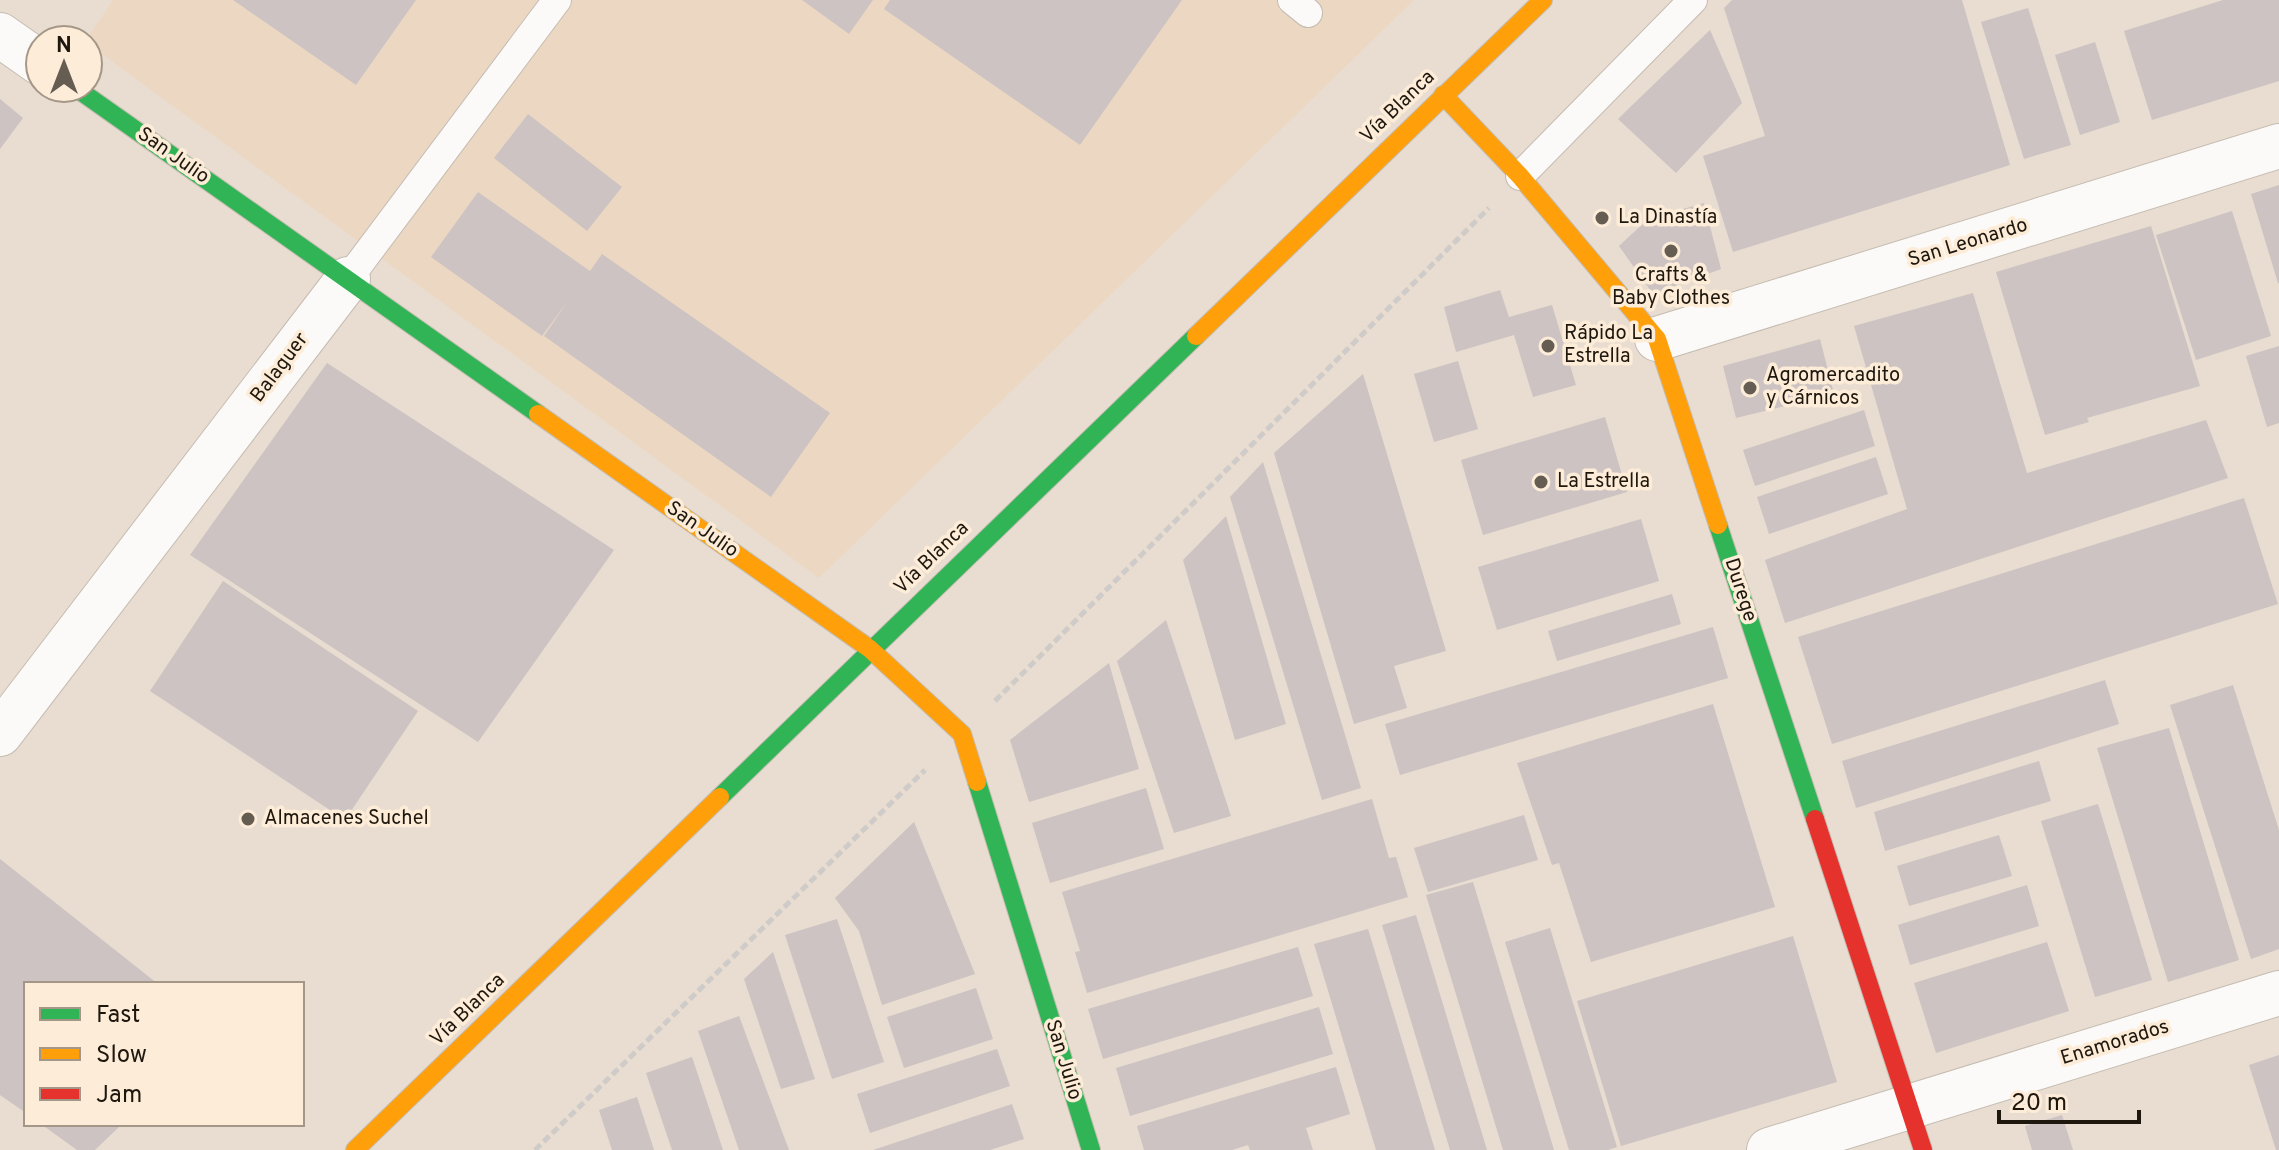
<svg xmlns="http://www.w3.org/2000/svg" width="2279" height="1150" viewBox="0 0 2279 1150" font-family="Overpass,sans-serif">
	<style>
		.built { fill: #ecd8c2 }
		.building { fill: #ccc3c2 }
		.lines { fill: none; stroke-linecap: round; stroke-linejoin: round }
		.lane-casing { stroke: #c5bcb2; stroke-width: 30 }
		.street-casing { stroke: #c5bcb2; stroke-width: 46 }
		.fast-casing { stroke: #c5bcb2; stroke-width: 20 }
		.slow-casing { stroke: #c5bcb2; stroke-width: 20 }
		.jam-casing { stroke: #c5bcb2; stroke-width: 20 }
		.path { stroke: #cecbc8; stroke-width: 5; stroke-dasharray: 8 4; stroke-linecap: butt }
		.lane { stroke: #fcfaf8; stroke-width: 28 }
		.street { stroke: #fcfaf8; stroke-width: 44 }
		.fast { stroke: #30b455; stroke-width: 18 }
		.slow { stroke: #ff9f0a; stroke-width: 18 }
		.jam { stroke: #e5322d; stroke-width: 18 }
		.poi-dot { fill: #655c52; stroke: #fdecd8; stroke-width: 3 }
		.labels { text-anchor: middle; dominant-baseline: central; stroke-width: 7; stroke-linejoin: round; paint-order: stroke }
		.street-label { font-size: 20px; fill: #1e170e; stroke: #fdecd8 }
		.poi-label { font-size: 20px; fill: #1e170e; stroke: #fdecd8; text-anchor: start }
	</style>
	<rect width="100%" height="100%" fill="#e8ddd0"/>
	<polygon class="built" points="113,0 1414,0 819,578 88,44 86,40"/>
	<g class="building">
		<polygon points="233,0 416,0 356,85"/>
		<polygon points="802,0 873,0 849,34"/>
		<polygon points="890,0 1182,0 1080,145 884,9"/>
		<polygon points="1732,0 1962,0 2010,165 1733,252 1703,156 1765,136 1724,8"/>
		<polygon points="2223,0 2279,0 2279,81 2152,120 2124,31"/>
		<polygon points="2028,8 2071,145 2024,159 1981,22"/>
		<polygon points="1710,30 1742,103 1676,173 1618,119"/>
		<polygon points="2095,42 2120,122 2080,135 2055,55"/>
		<polygon points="0,99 23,118 0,149"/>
		<polygon points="528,114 622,187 587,231 494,158"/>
		<polygon points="2279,185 2279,283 2278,283 2251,194"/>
		<polygon points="478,192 590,271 602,254 830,413 771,497 544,336 568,301 542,336 431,257"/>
		<polygon points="1704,203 1721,269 1653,294 1619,246 1648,219"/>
		<polygon points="2232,211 2271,336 2196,360 2156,235"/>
		<polygon points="2151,226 2200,386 2087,418 2089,422 2045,435 1996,272"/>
		<polygon points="1500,290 1509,317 1552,305 1576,385 1533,397 1514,335 1456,352 1444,307"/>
		<polygon points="1973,293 2027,473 2206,420 2228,478 1785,623 1765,560 1907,509 1854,326"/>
		<polygon points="1820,339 1834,394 1736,418 1723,366"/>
		<polygon points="2279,346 2279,423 2267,427 2246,356"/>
		<polygon points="1458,361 1478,429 1434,442 1414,374"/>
		<polygon points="327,363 614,550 478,742 190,555"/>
		<polygon points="1363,374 1446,651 1394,666 1407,708 1354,724 1274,453"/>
		<polygon points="1864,410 1875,446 1755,486 1743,450"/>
		<polygon points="1605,417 1627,492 1483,535 1461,460"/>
		<polygon points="1876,457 1888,494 1769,534 1757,497"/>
		<polygon points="1263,462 1361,788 1322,800 1230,497"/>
		<polygon points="2244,498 2278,604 1832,744 1798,637"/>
		<polygon points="1226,516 1286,724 1235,740 1183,560"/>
		<polygon points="1641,519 1659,581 1497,630 1478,567"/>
		<polygon points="223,581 418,711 345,820 150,691"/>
		<polygon points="1672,594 1681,624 1557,661 1548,631"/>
		<polygon points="1166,620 1231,816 1174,833 1117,661"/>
		<polygon points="1713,627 1728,678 1400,775 1385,724"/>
		<polygon points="1109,663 1139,769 1029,802 1010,740"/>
		<polygon points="2105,680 2119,724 1856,808 1842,761"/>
		<polygon points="2233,685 2279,830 2279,949 2251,959 2170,705"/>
		<polygon points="1713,704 1775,907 1591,962 1559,863 1552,865 1517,763"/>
		<polygon points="2169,728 2239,960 2168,982 2097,748"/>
		<polygon points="2039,761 2051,801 1885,851 1874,812"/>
		<polygon points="1146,788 1164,849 1050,883 1032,823"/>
		<polygon points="1372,799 1389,858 1396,857 1408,897 1087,993 1075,952 1080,951 1062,892"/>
		<polygon points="2098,804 2152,980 2095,997 2041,821"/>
		<polygon points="1524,815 1538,860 1428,892 1414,848"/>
		<polygon points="914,822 975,974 882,1005 859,931 835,898"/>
		<polygon points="1999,835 2012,876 1909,906 1897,866"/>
		<polygon points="0,859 158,984 26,984 26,1113 0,1095"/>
		<polygon points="1473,882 1554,1150 1503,1150 1426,895"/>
		<polygon points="2027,885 2039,926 1910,965 1898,925"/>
		<polygon points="1416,915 1487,1150 1450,1150 1382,925"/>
		<polygon points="837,919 884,1062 832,1079 785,935"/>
		<polygon points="1550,928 1617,1147 1608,1150 1569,1150 1505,942"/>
		<polygon points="1368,929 1435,1150 1376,1150 1314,944"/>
		<polygon points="1793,936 1837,1082 1621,1146 1577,1001"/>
		<polygon points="2047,942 2069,1011 1936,1053 1914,983"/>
		<polygon points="1298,947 1313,996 1103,1059 1088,1009"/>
		<polygon points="773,952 815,1079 781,1089 744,979"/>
		<polygon points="976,988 993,1039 904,1068 887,1017"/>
		<polygon points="1319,1007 1333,1054 1130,1116 1116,1068"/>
		<polygon points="739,1016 789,1150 739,1150 698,1031"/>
		<polygon points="997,1049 1010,1086 870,1133 857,1094"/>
		<polygon points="2279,1055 2279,1150 2276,1150 2249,1065"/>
		<polygon points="692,1057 723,1150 672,1150 646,1073"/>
		<polygon points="1336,1067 1350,1114 1306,1128 1313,1150 1250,1150 1248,1145 1232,1150 1144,1150 1137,1126"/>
		<polygon points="637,1097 654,1150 612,1150 599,1110"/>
		<polygon points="1012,1104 1024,1139 990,1150 873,1150"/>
		<polygon points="2062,1115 2073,1150 2032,1150 2025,1126"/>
		<polygon points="41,1124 122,1124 95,1150 77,1150"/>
	</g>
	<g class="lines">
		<g class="lane-casing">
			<g id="lane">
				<polyline points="1292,0 1308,13"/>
				<polyline points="1520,176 1693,0"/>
				<polyline points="348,279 557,0"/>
			</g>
		</g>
		<g class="street-casing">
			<g id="street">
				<polyline points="0,35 40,63"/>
				<polyline points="1657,339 2279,146"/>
				<polyline points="0,734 348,279"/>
				<polyline points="1769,1150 2279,993"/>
			</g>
		</g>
		<g class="fast-casing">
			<g id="fast">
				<polyline points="76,88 538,414"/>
				<polyline points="1718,525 1815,819"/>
				<polyline points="977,782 1091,1150"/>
				<polyline points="720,797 1196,336"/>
			</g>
		</g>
		<g class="slow-casing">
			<g id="slow">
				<polyline points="1443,95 1520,176 1657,339 1718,525"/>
				<polyline points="1196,336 1543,0"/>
				<polyline points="538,414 870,649 962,734 977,782"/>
				<polyline points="355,1150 720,797"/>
			</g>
		</g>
		<g class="jam-casing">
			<polyline id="jam" points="1815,819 1923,1150"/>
		</g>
		<g class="path">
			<polyline points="995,701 1489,208"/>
			<polyline points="535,1150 925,770"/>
		</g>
		<use href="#lane" class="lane"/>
		<use href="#street" class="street"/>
		<use href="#fast" class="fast"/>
		<use href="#slow" class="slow"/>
		<use href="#jam" class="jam"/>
	</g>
	<g class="poi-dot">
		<circle cx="1602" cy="218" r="8"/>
		<circle cx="1671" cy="251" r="8"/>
		<circle cx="1548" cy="346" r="8"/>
		<circle cx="1750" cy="388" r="8"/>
		<circle cx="1541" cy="482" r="8"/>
		<circle cx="248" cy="819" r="8"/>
	</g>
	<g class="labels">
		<g class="street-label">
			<text transform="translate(1398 107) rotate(-44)">Vía Blanca</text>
			<text transform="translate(173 156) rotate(35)">San Julio</text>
			<text transform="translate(1968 243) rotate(-17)">San Leonardo</text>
			<text transform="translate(280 368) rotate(-53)">Balaguer</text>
			<text transform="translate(702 530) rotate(35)">San Julio</text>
			<text transform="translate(932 558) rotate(-44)">Vía Blanca</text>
			<text transform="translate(1740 590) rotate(72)">Durege</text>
			<text transform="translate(468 1010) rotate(-44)">Vía Blanca</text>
			<text transform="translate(2115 1043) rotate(-17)">Enamorados</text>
			<text transform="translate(1063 1060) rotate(73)">San Julio</text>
		</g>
		<g class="poi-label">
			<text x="1618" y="218">La Dinastía</text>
			<text x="1671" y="276" text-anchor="middle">Crafts &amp;<tspan x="1671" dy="23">Baby Clothes</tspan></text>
			<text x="1564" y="334">Rápido La<tspan x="1564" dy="23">Estrella</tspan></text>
			<text x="1766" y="376">Agromercadito<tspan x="1766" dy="23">y Cárnicos</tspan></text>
			<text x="1557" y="482">La Estrella</text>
			<text x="264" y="819">Almacenes Suchel</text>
		</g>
	</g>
	<rect x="24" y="982" width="280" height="144" fill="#fdecd8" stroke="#a49787" stroke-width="2"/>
	<rect x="40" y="1008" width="40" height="12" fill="#30b455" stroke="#a49787" stroke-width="2"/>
	<text x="96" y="1022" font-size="24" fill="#1e170e">Fast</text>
	<rect x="40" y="1048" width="40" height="12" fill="#ff9f0a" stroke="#a49787" stroke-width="2"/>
	<text x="96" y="1062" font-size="24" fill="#1e170e">Slow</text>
	<rect x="40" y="1088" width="40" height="12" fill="#e5322d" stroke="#a49787" stroke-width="2"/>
	<text x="96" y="1102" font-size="24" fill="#1e170e">Jam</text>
	<g transform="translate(64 64)"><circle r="38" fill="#fdecd8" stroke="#a49787" stroke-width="2"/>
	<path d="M0-6L14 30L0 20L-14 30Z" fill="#655c52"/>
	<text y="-12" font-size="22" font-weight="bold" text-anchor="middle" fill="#1e170e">N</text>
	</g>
	<path d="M1999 1110v12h140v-12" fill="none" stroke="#1e170e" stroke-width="4"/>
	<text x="2011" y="1110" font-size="24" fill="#1e170e" stroke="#fdecd8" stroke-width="6" paint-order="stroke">20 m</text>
</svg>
